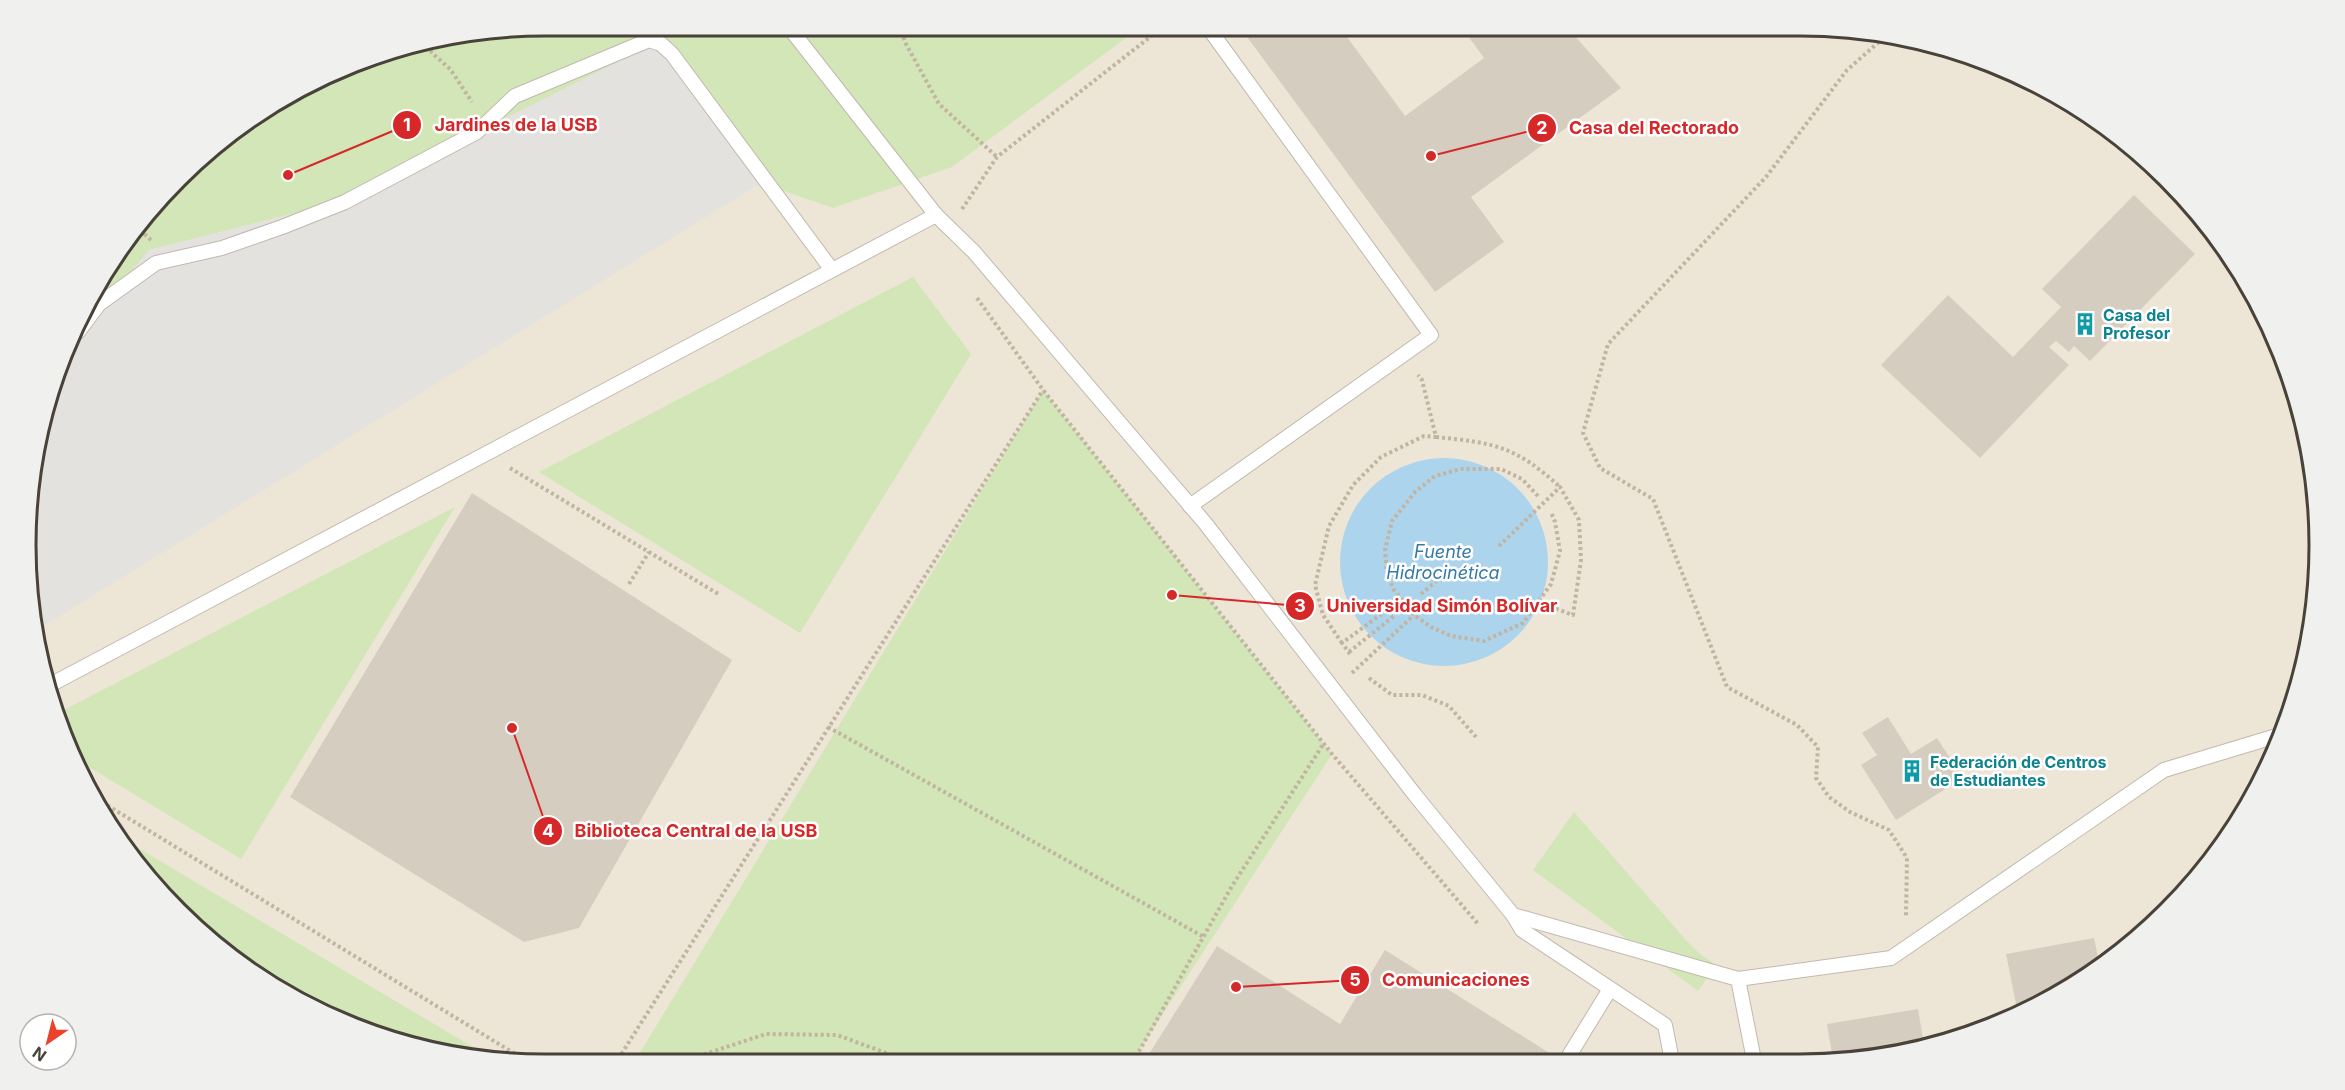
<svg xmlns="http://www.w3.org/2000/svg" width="2345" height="1090" viewBox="0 0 2345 1090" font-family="Inter,sans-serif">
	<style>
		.education { fill: #ede6d6 }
		.green { fill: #d2e6b7 }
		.parking { fill: #e4e2df }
		.water { fill: #add4ed }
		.building { fill: #d6cdc1 }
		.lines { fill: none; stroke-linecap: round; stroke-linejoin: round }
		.service-casing { stroke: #c0b9ae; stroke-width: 16 }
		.path { stroke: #c1b4a0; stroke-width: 4; stroke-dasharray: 3 3; stroke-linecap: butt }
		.service { stroke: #fff; stroke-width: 14 }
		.labels { text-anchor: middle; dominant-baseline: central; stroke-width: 5; stroke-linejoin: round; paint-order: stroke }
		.culture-label { font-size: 16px; font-weight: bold; fill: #0d838f; stroke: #fff; text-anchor: start }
		.water-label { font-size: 18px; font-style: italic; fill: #367ba7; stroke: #fff }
		.rim { fill: none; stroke: #494239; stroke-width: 3 }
		.leader { fill: none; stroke: #d62828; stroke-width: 2 }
		.callout-dot { fill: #d62828; stroke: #fff; stroke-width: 2 }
		.mark-label { font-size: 18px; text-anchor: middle; font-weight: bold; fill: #fff }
		.callout-label { font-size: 18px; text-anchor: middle; font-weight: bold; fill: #d62828; stroke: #fff; stroke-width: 5; stroke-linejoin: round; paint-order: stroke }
	</style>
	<rect width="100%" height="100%" fill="#f5f2eb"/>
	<polygon class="education" points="545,26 1800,26 1901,35 1998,65 2088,113 2167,177 2232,256 2280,346 2309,443 2319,545 2310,646 2280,743 2212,861 2117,957 1999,1025 1868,1060 545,1064 443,1054 347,1025 203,936 95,804 35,646 26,545 35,444 95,286 203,154 286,95 378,53"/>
	<g class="green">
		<polygon points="545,26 1142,26 952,167 833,208 761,183 336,203 149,250 75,340 95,286 203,154 286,95 378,53"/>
		<polygon points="913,277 971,354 800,633 539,472"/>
		<polygon points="1043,390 1332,754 1131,1063 633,1064"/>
		<polygon points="455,507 241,859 79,761 60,712"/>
		<polygon points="1574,812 1685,939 1699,953 1716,965 1698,991 1533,870"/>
		<polygon points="123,839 493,1059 443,1054 347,1025 203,936"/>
	</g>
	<polygon class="parking" points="657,42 761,183 34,632 26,545 35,444 75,340 149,250 336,203"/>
	<circle class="water" cx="1444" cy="562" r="104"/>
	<g class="building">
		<polygon points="1239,26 1339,26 1405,116 1484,58 1468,36 1487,26 1566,26 1621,88 1471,197 1504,242 1435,292"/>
		<polygon points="2134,195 2195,254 2090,361 2074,346 2069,352 2056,341 2049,347 2069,365 1980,458 1881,365 1948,295 2013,357 2061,307 2042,289"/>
		<polygon points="472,493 732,660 579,928 524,942 290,797"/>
		<polygon points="1888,717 1911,754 1937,738 1963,778 1896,820 1861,765 1877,755 1862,733"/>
		<polygon points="2094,938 2100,967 2018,1014 2006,954"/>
		<polygon points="1217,946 1340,1024 1385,950 1559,1059 1557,1061 1144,1062"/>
		<polygon points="1918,1009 1924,1045 1868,1060 1833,1060 1827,1024"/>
	</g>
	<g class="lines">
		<g class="service-casing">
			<g id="service">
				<polyline points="788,26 936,215 974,252 1205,523 1415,795 1513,915 1738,979 1754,1060"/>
				<polyline points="78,332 99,304 156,263 222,248 282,227 345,202 477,132 515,96 649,40 661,44 672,54 832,270"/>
				<polyline points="1190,506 1431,335 1207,26"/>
				<polyline points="50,685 936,215"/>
				<polyline points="1513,915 1522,930 1665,1025 1672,1061"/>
				<polyline points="1738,979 1891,958 2164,770 2283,734"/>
				<polyline points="1567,1059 1610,989"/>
			</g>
		</g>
		<g class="path">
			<polyline points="899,26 906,44 939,104 997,157"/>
			<polyline points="1888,34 1847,70 1766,177 1608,344 1583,433 1600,468 1653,499 1727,687 1797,725 1818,747 1816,778 1829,797 1850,812 1889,830 1907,858 1906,917"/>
			<polyline points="428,45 432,53 450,69 472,102"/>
			<polyline points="962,209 997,157 1164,26"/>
			<polyline points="140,230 151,240"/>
			<polyline points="977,298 1043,390 1332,754 1479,925"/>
			<path d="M 1436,437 C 1495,443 1515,446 1560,487"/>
			<polyline points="510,468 720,595"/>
			<polyline points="1538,496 1522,479 1501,469 1461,469 1435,476 1415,492 1392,521 1385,550 1387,574 1394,590 1414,615 1431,627 1451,636 1484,641 1523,623 1551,584 1560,551 1555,522 1551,512"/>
			<polyline points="1499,546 1560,487 1579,520 1581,560 1573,615 1538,602"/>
			<polyline points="629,584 649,552"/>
			<polyline points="1421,594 1452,568"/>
			<polyline points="1342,643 1323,615 1315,585 1329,526 1353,485 1381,457 1424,436 1436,437 1422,380 1418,375"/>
			<polyline points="1349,652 1394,616"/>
			<polyline points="1350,654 1342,643 1402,599"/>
			<polyline points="1352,673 1414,615"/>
			<polyline points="1369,678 1392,695 1422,695 1449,706 1476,737"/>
			<polyline points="828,727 1204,937"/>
			<polyline points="92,796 530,1063"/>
			<polyline points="1133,1062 1232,886 1324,743"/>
			<polyline points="615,1064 1043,390"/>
			<polyline points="689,1064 699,1056 766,1034 837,1035 897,1057 907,1063"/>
		</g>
		<use href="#service" class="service"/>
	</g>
	<defs>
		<g id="building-bare" transform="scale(1.8)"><path d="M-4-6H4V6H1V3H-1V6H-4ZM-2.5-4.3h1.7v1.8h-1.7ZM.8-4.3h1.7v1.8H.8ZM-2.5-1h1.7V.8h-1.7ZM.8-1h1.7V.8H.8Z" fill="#0f9aa8" stroke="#fff" stroke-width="2.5" paint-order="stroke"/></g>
	</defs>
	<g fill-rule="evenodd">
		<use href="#building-bare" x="2085" y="324"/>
		<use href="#building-bare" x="1912" y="771"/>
	</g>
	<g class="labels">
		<g class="culture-label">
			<text x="2103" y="315">Casa del<tspan x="2103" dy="18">Profesor</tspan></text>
			<text x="1930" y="762">Federación de Centros<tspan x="1930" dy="18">de Estudiantes</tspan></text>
		</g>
		<g class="water-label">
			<text x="1443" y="551">Fuente<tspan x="1443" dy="21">Hidrocinética</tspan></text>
		</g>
	</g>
	<path d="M0 0H2345V1090H0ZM545 36H1800A509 509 0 0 1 2309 545V545A509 509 0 0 1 1800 1054H545A509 509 0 0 1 36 545V545A509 509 0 0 1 545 36Z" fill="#f0f0ef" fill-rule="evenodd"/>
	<path class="rim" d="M545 36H1800A509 509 0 0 1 2309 545V545A509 509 0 0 1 1800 1054H545A509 509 0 0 1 36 545V545A509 509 0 0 1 545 36Z"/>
	<path class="leader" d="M288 175L407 125M1431 156L1542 128M1172 595L1300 606M512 728L548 831M1236 987L1355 980"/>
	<g class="callout-dot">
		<circle cx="288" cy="175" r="6"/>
		<circle cx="1431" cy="156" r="6"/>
		<circle cx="1172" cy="595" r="6"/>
		<circle cx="512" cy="728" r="6"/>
		<circle cx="1236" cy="987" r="6"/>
		<circle cx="407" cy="125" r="15"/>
		<circle cx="1542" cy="128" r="15"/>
		<circle cx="1300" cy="606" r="15"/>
		<circle cx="548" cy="831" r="15"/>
		<circle cx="1355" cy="980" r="15"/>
	</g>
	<g class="mark-label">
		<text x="407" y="131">1</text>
		<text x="1542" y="134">2</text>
		<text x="1300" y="612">3</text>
		<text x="548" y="837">4</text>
		<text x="1355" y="986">5</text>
	</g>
	<g class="callout-label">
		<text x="516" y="131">Jardines de la USB</text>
		<text x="1654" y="134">Casa del Rectorado</text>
		<text x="1442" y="612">Universidad Simón Bolívar</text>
		<text x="696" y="837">Biblioteca Central de la USB</text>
		<text x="1456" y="986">Comunicaciones</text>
	</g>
	<g transform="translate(48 1042) rotate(215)"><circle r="28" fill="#ffffff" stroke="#b6b3b0" stroke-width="1.5"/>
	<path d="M0-4.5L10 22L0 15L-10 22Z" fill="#ec422b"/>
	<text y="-9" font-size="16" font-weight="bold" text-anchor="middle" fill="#494239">N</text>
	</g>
</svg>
